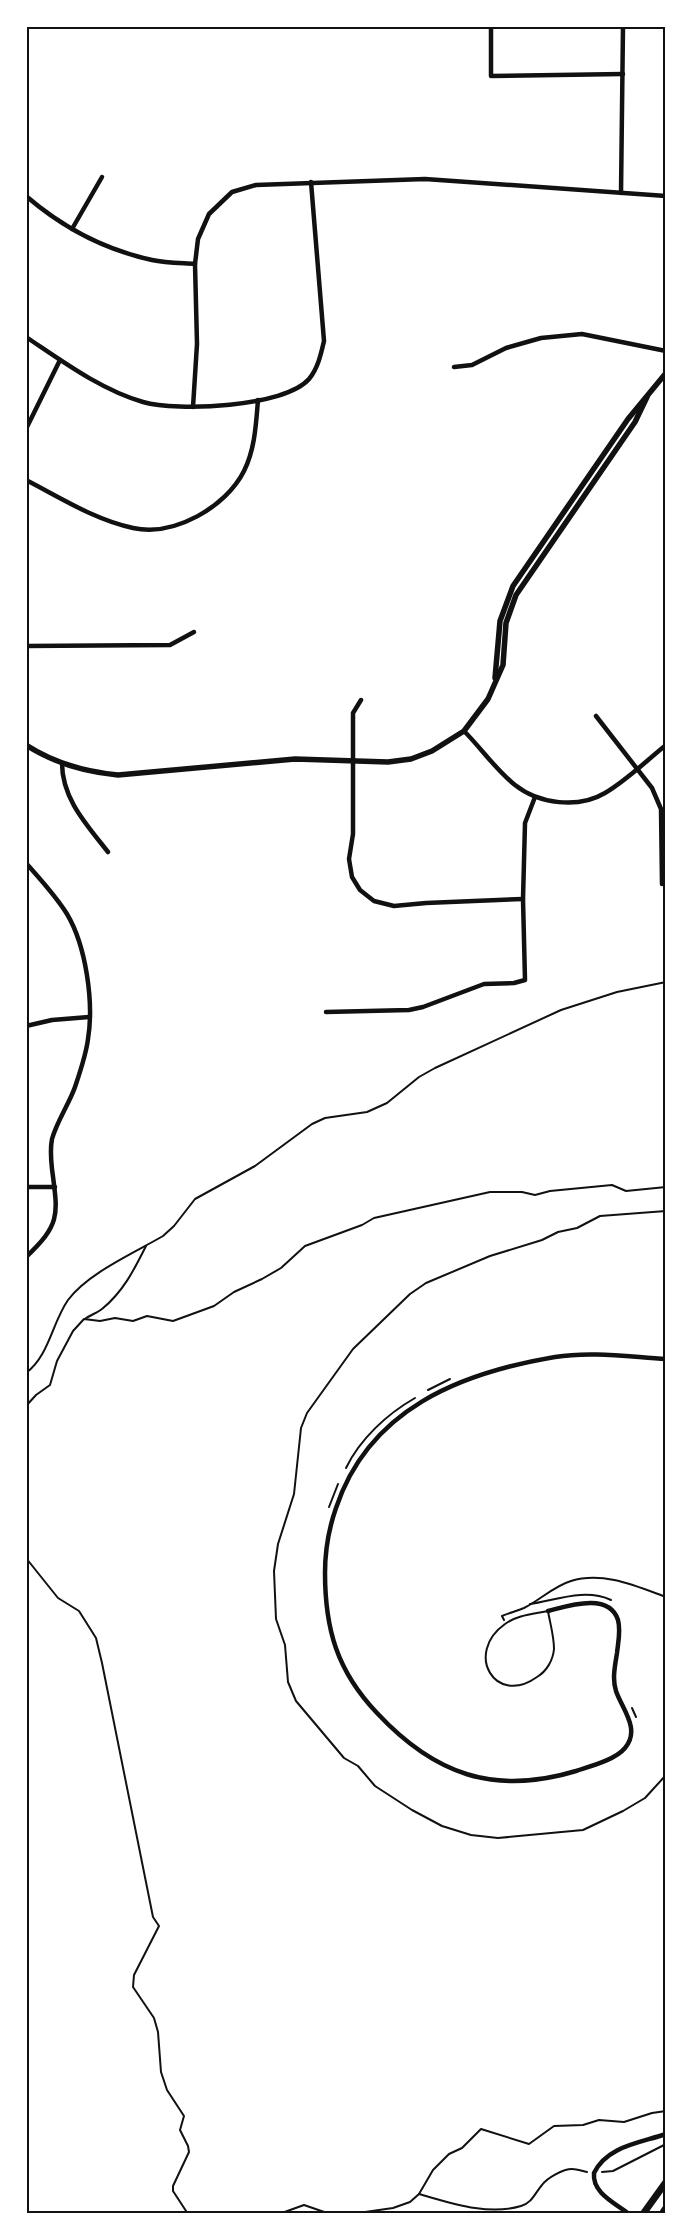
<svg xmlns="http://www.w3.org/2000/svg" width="692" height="2240" viewBox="0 0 692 2240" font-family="Commissioner,sans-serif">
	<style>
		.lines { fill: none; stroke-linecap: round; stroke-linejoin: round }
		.path { stroke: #111; stroke-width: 2 }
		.service { stroke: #111; stroke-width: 2 }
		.minor { stroke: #111; stroke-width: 4.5 }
		.tertiary { stroke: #111; stroke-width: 5.5 }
		.primary { stroke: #111; stroke-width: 7 }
		.neatline { fill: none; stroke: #111; stroke-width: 2 }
	</style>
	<rect width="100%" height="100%" fill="#fff"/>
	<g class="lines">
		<g class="path">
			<polyline points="666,1211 600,1216 577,1228 558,1232 542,1240 490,1256 426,1283 410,1294 353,1349 307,1413 301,1428 294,1494 278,1544 274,1571 276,1619 285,1645 288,1682 296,1701 344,1758 358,1766 375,1786 412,1810 442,1826 471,1835 498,1838 583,1830 623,1811 645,1798 666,1775"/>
			<path d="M 85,1319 C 90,1315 97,1313 102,1309 C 123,1292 134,1270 146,1246"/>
			<path d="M 26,1373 C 49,1356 52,1323 68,1300 C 88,1273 134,1253 163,1236 L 174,1226 L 195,1199 L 255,1166 L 312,1124 L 325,1118 L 367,1112 L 387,1103 L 419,1077 L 435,1068 L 561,1010 L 617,992 L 666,982"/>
			<polyline points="428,1390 450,1379"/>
			<polyline points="26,1406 36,1395 50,1385 57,1361 73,1331 84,1319 100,1321 115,1318 133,1321 147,1316 173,1321 214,1306 234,1292 262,1279 281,1268 305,1246 362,1225 374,1218 490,1192 522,1192 535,1195 550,1191 612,1185 626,1191 666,1187"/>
			<path d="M 346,1468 C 360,1439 387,1414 415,1398"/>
			<polyline points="329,1507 338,1484"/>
			<polyline points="26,1558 58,1598 79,1611 96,1638 102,1663 153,1917 159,1926 134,1975 133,1987 154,2018 158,2032 161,2072 167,2090 184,2116 180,2130 188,2146 189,2152 173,2186 173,2191 188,2214"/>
			<path d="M 530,1604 C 556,1600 585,1588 611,1600"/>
			<path d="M 504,1620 L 502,1616 C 509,1613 517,1611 524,1608 C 540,1600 554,1586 571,1581 C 603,1571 636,1586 666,1597"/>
			<polyline points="632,1708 636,1717"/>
			<polyline points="602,2172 613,2171 666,2144"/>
			<path d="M 419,2194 C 451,2203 488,2216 521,2206 C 532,2203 535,2193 542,2185 C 547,2178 563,2169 572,2169 C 577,2169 582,2171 587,2172"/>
			<polyline points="279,2214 304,2205 330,2214"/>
			<polyline points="351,2214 393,2208 410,2202 419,2194 433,2170 449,2154 462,2148 481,2129 529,2144 554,2126 583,2125 599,2120 624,2122 652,2113 666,2111"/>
		</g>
		<path class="service" d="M 548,1611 C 550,1623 554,1636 554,1649 C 553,1660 547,1671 537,1677 C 495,1707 464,1653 505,1624 C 517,1615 534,1614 548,1611 Z"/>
		<g class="minor">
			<polyline points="491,26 491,76 623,74"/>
			<polyline points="621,193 623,26"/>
			<path d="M 26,196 C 62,227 106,250 152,260 C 166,263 181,263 195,264"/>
			<polyline points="72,229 102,177"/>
			<path d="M 26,337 C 62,361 101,390 143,402 C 177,412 285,407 309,379 C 318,368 321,354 324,341 L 311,182"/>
			<polyline points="454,367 472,365 506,348 541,338 582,334 666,351"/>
			<polyline points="193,407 197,344 195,264 198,239 209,214 232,192 256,185 425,179 666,196"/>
			<polyline points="26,429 60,360"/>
			<path d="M 26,480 C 61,498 95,520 133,528 C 174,537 226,507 244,471 C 255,449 256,424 258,400"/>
			<polyline points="26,646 170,645 194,632"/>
			<polyline points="361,700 353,713 353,834 349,859 352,877 360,890 374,901 394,906 426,903 523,899"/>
			<polyline points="596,716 652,788 661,809 662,884"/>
			<path d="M 464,731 C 481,748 496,770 515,785 C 539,804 578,809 605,793 C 627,780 646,761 666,745"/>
			<path d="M 62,763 C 62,799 87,825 108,852"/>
			<path d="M 26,863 C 40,879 56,896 67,914 C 86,946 94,1002 88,1039 C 86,1055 80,1072 75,1087 C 69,1104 57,1121 52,1139 C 50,1149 51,1160 52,1169 C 58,1215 61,1224 26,1257"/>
			<polyline points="326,1012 409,1010 423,1007 484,984 514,983 525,980 523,899 525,823 535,797"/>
			<polyline points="26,1026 52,1020 89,1017"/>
			<polyline points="26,1187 55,1187"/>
			<path d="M 548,1611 C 568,1606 609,1592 618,1620 C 621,1631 618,1643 617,1653 C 615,1666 612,1679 616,1691 C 622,1709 641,1729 625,1748 C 615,1760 591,1766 576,1771 C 494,1796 434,1774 377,1713 C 337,1671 325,1629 325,1573 C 325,1551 329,1528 336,1508 C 369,1409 460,1373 555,1357 C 591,1351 630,1357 666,1359"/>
			<path d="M 629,2214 C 615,2203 592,2193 594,2173 C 607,2146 640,2143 666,2134"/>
		</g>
		<g class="tertiary">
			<polyline points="495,678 500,621 513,586 628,419 666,373"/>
			<path d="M 26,745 C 54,763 86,772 118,775 L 295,759 L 388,762 L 411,759 L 432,751 L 464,731 L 488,699 L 503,665 L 506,623 L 516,595 L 635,422 L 647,397"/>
		</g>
		<g class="primary">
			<polyline points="643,2214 666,2182"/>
			<polyline points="662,2214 666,2208"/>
		</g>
	</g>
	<rect width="692" height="2240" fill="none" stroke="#ffffff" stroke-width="55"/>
	<rect x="28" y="28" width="636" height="2184" class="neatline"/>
</svg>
